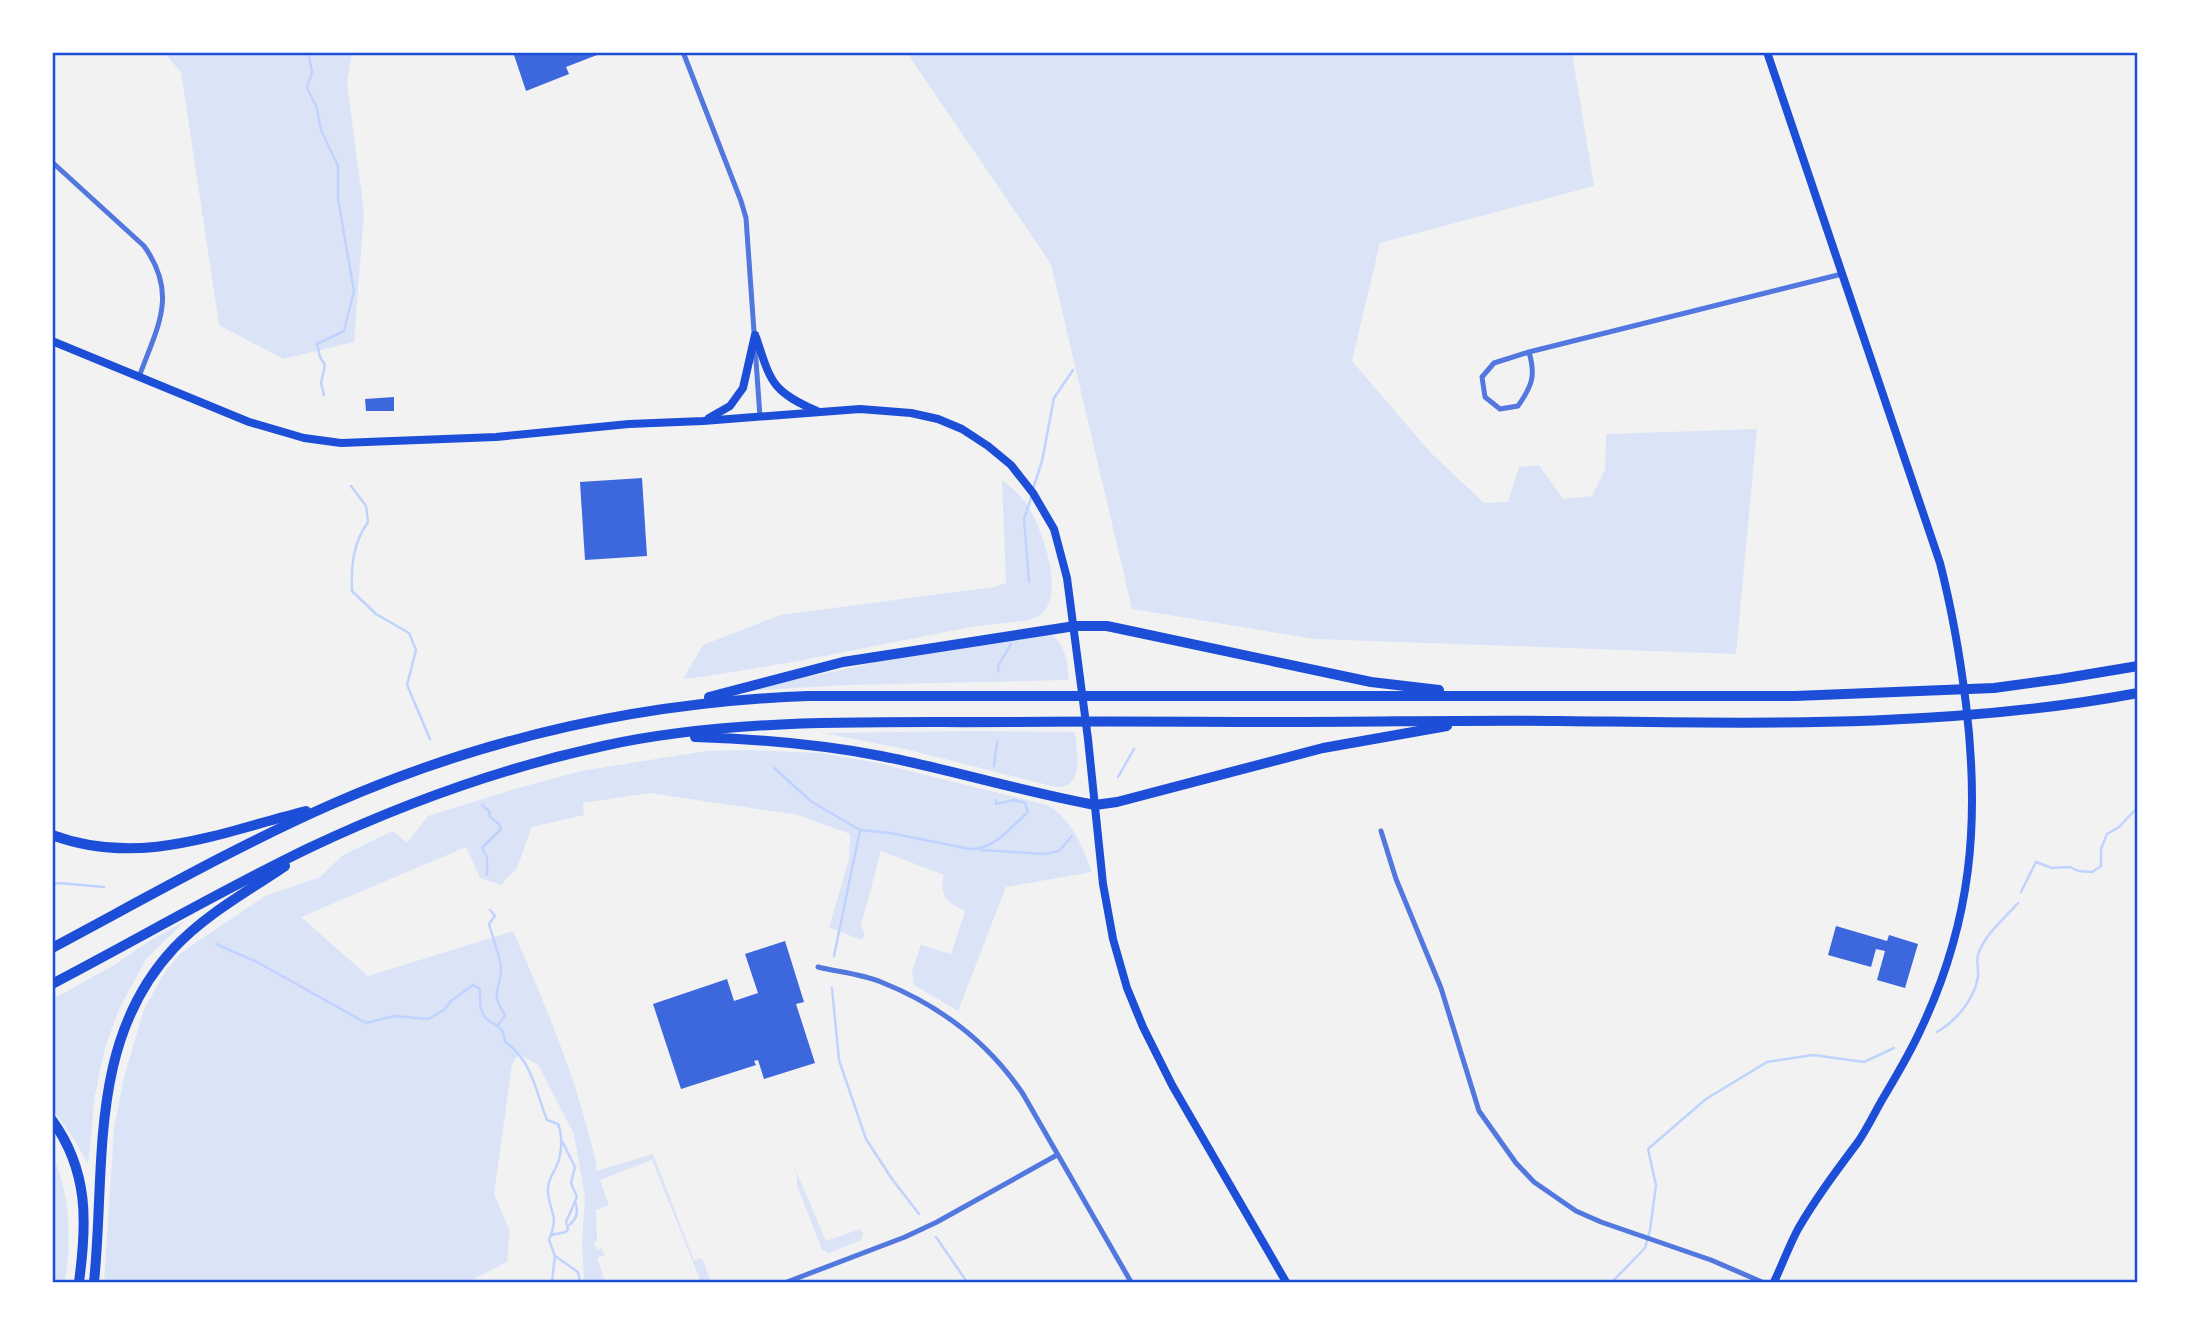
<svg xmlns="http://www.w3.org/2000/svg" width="2190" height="1335" viewBox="0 0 2190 1335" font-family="'Public Sans',sans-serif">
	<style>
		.green { fill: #dbe4f7 }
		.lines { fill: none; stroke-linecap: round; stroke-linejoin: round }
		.stream { stroke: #bfd3fe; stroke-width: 2.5 }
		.building { fill: #3d67dc }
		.minor { stroke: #5277de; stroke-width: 5 }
		.secondary { stroke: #1d4ed8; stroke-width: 8 }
		.motorway { stroke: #1d4ed8; stroke-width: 10 }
		.neatline { fill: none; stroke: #1d4ed8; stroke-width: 2.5 }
	</style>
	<rect width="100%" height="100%" fill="#f2f2f2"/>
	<g class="green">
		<polygon points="164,53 352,53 347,83 364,212 354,342 283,359 219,325 181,72"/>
		<polygon points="907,53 1572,53 1594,186 1380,243 1352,361 1430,452 1484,503 1508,502 1519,467 1539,465 1563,499 1592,496 1605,470 1606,434 1757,429 1736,654 1314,639 1132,609 1051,264"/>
		<path d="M 1002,480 C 1011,487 1018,493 1025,502 C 1041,524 1068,596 1039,616 C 1028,623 987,624 972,627 C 876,645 780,667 683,679 L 703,645 L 780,615 L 994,587 L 1006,583 Z"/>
		<path d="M 1050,633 C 1066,645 1067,661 1069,680 L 848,685 L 743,691 L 887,660 Z"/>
		<path d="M 976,731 L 1075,732 C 1076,748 1085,784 1061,787 C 1056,787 1048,785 1044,784 L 905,749 L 823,733 Z"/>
		<path d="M 748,750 L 821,753 L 878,763 L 1047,805 C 1073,820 1082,846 1092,872 L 1006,887 L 958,1011 L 914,985 L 912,970 L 921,945 L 951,954 L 965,911 C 948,904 938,894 944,875 L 881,851 L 861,925 L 865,935 L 861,940 L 829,927 L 849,859 L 850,834 L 798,815 L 650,793 L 583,803 L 584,815 L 532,827 L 517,868 L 501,885 L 480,878 L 466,847 L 301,917 L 368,976 L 513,931 C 546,1006 578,1082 596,1163 L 596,1171 L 653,1154 L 694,1260 L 702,1258 L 711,1282 L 699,1282 L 699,1277 L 652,1160 L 600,1180 L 609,1205 L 596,1210 L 597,1241 L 594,1243 L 597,1250 L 601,1248 L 605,1255 L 597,1258 L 605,1281 L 604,1282 L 580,1282 L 584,1278 L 582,1242 L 585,1197 L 574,1134 L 538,1065 L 519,1054 L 512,1065 L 494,1194 L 510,1231 L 507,1262 L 468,1282 L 104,1282 L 114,1129 L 124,1077 L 144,1009 L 166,970 L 182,952 L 265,896 L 320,877 L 343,855 L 393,831 L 407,843 L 428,816 L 518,788 L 581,771 L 706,751 Z"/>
		<polygon points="185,921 146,959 119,1009 105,1048 95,1095 88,1164 74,1139 53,1110 53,999 116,964 149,941"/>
		<path d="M 52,1153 C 70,1194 72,1239 65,1282 L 53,1282 Z"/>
		<polygon points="790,1156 826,1241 860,1229 863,1234 861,1240 829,1253 822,1250 797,1185 797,1174"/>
	</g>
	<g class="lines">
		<g class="stream">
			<polyline points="308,52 312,72 307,88 317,108 321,130 338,166 338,199 354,291 344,331 317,344 320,357 325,365 321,383 324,395"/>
			<path d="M 351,486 L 366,506 L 368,522 C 353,543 351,566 352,591 L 376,614 L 409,633 L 416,650 L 407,685 L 430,739"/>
			<polyline points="1033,489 1042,461 1054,398 1073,370"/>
			<polyline points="1029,582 1024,519 1032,495"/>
			<polyline points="998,671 998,666 1011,644"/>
			<polyline points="994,766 997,742"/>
			<polyline points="774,768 812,802 860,830 834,956"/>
			<polyline points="1118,777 1134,749"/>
			<polyline points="482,805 489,811 490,817 499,824 501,829 482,848 487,857 487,875"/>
			<path d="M 860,830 L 890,833 L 970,849 C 994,850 1011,827 1028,812 L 1025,803 L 1014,800 L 996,804 L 996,800"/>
			<polyline points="981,850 1045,854 1059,851 1072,836"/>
			<polyline points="52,885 59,883 104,887"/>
			<polyline points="2021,892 2036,862 2052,868 2070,867 2078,871 2092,872 2101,866 2101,849 2107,834 2119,827 2138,807"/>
			<path d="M 490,910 L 495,916 L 489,924 C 492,935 501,960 501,968 C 501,991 489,991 505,1015 L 498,1025"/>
			<path d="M 216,944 L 257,962 L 366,1023 L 394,1016 L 429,1019 L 444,1010 L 451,1001 L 473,985 L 480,989 C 480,998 479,1010 485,1017 C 495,1029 503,1022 505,1042 C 532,1060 536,1092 547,1120 L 558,1124 C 563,1137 562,1155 556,1167 C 552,1176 547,1182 548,1193 C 551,1216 559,1215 549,1240 L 555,1256 L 552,1282"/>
			<polyline points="832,988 839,1060 866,1139 892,1179 919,1214"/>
			<path d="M 1937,1032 C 1956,1021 1974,1000 1978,977 C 1979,970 1976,962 1978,955 C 1984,935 2004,919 2018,903"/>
			<path d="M 569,1225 C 576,1220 578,1212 576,1204"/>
			<polyline points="551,1235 566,1232 568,1229 566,1222 577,1197 571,1183 575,1167 562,1141"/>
			<polyline points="936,1237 967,1282"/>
			<polyline points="555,1256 578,1272 580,1282"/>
			<polyline points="1612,1282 1645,1248 1650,1230 1656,1185 1648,1149 1706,1099 1767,1062 1813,1055 1864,1062 1894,1048"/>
		</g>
	</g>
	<g class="building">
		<polygon points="513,52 596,52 597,55 566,67 569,74 526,91"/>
		<polygon points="394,397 394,411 366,411 365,399"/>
		<polygon points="642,478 647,556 585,560 580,482"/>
		<polygon points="1836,926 1887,941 1889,935 1918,944 1905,988 1877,980 1885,951 1876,949 1871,967 1828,955"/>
		<polygon points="785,941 804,1002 796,1004 815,1063 764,1079 758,1060 754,1061 756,1065 681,1089 653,1004 727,979 734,1001 758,993 745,954"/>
	</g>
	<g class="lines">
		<g class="minor">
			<polyline points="683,52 741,201 746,218 760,417"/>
			<path d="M 52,162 L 144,246 C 179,295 157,327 139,377"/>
			<path d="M 1529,352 C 1536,376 1532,386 1518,406 L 1500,409 L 1485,397 L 1482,377 L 1494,363 L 1529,352 L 1842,274"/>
			<polyline points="1381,831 1396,879 1441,988 1479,1111 1516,1163 1534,1182 1576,1211 1601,1222 1711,1260 1762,1282"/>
			<path d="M 818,967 C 838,972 862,974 881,982 C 939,1005 988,1042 1023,1094 L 1131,1282"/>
			<polyline points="787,1282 905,1237 937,1222 1057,1155"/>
		</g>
		<g class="secondary">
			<path d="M 1767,52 L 1940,563 C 1952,610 1960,656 1966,704 C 1980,822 1972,922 1920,1031 C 1909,1055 1895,1078 1882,1100 C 1874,1114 1867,1129 1858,1142 C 1837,1170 1816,1198 1798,1229 C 1789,1246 1782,1265 1774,1282"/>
			<path d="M 756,337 C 771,382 771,391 817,411"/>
			<polyline points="52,341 249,422 304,438 341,443 496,437 629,424 703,421 860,409 911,413 938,419 962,429 988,446 1011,465 1033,493 1054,529 1067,578 1088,739 1103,884 1113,939 1127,988 1143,1027 1172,1085 1286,1282"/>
			<polyline points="709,418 730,406 743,388 755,335"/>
		</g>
		<g class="motorway">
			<polyline points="709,697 843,662 1075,626 1107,626 1371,682 1439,690"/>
			<path d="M 695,737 C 758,739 819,744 881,756 C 953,770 1023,792 1095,805 L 1117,802 L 1323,748 L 1447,726"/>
			<path d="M 52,835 C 141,868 221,832 306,811"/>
			<path d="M 52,948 C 144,899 235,847 330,805 C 482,738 643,702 808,696 L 1795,696 L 1994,688 L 2060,679 L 2138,666"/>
			<path d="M 52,984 C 138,939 222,890 309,848 C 402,804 502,768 603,746 C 736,717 875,723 1010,722 C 1103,721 1197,722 1290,722 C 1379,722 1469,720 1559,721 C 1752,723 1946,729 2138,693"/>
			<path d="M 52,1120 C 89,1171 87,1223 79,1282"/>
			<path d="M 94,1282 C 106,1167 87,1041 174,948 C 206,914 247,892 285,866"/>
		</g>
	</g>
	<rect width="2190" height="1335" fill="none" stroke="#ffffff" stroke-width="108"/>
	<rect x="54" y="54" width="2082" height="1227" class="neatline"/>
</svg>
